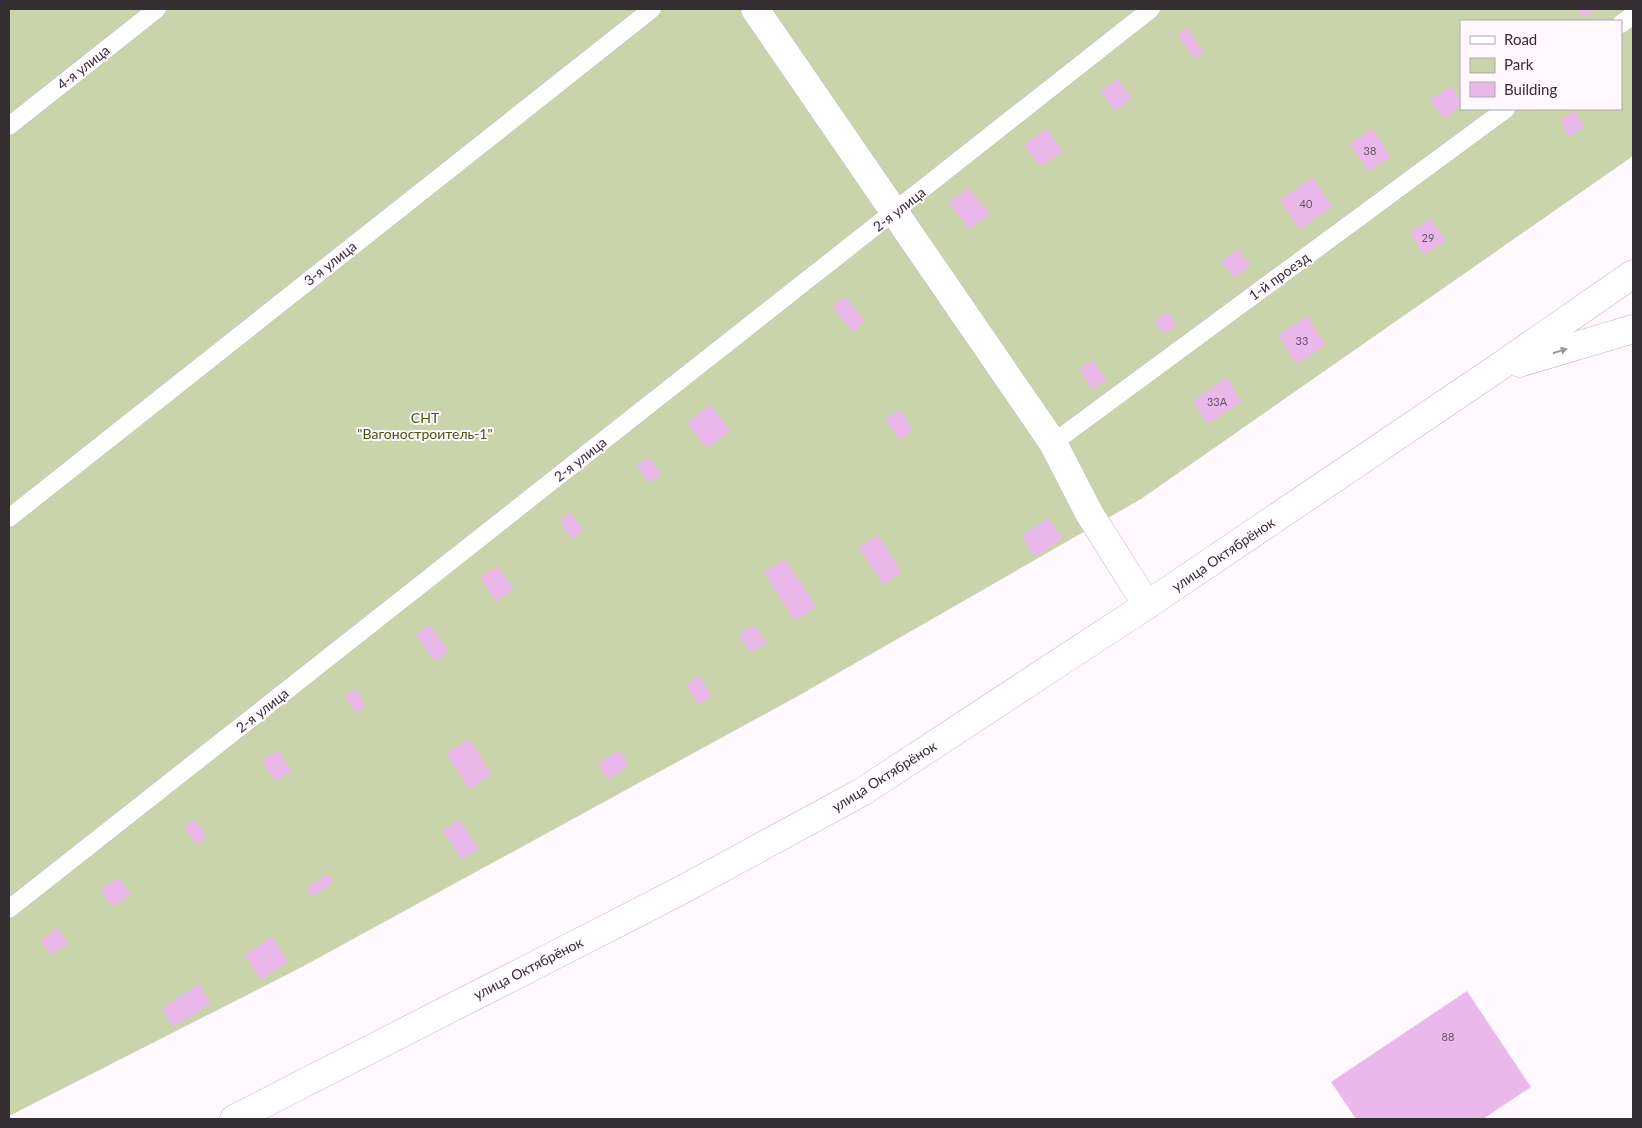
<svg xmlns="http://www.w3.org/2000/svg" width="1642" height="1128" viewBox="0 0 1642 1128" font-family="Lato,sans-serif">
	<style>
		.green { fill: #c9d4ab; fill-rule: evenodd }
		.building { fill: #ebb8ec }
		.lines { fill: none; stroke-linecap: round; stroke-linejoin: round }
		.service-casing { stroke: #c1b8c1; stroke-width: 19 }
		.minor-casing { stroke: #c1b8c1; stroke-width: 29 }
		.tertiary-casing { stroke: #c1b8c1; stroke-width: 29 }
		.service { stroke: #fff; stroke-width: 18 }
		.minor { stroke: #fff; stroke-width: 28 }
		.tertiary { stroke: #fff; stroke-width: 28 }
		.oneway { fill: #999799 }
		.labels { text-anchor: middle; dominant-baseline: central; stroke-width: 4; stroke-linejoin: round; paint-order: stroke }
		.number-label { font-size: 11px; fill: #615161 }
		.street-label { font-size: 14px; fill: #332f33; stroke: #fff8ff }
		.park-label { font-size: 14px; fill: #49570a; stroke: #fff8ff }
	</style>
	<rect width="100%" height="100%" fill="#fff8ff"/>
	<path class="green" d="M 9,9 L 1633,9 L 1633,156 L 1141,499 L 798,696 L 300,968 L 9,1116 ZM 1461,21 L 1621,21 L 1621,109 L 1461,109 Z"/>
	<g class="building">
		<polygon points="1577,9 1596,9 1583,18"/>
		<polygon points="1187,28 1204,53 1195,59 1178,35"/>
		<polygon points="1118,79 1132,99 1115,111 1101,91"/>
		<polygon points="1451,86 1461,101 1461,106 1443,119 1430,100"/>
		<polygon points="1575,112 1585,127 1570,137 1560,121"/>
		<polygon points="1046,129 1063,151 1041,167 1024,145"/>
		<polygon points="1372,129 1391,157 1369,172 1350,144"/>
		<polygon points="1313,178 1332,207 1300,229 1280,200"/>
		<polygon points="969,188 990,214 970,229 949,203"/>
		<polygon points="1431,219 1446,241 1424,255 1410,233"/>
		<polygon points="1239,249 1251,266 1234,279 1222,261"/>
		<polygon points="846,297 865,322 853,332 833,306"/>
		<polygon points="1168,312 1177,325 1164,334 1155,321"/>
		<polygon points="1307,316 1326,345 1297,364 1278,335"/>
		<polygon points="1093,360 1107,380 1093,389 1079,369"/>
		<polygon points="1227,378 1242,402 1208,424 1193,401"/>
		<polygon points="711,405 730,431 707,449 687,423"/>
		<polygon points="900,410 913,430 899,440 885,419"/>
		<polygon points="649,458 661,475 649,483 637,465"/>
		<polygon points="571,513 584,531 572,539 560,521"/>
		<polygon points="1049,518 1063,539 1035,557 1022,536"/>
		<polygon points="878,535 902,573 884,585 859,548"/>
		<polygon points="785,559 817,607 795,621 764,573"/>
		<polygon points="498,566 514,589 496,601 480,577"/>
		<polygon points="430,625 449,652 435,662 416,635"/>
		<polygon points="755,625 767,643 751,653 739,635"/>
		<polygon points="699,676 712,696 699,705 686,685"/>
		<polygon points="356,689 366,706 356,713 345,696"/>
		<polygon points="469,739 492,774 470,789 446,754"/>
		<polygon points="619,750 629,766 609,780 598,764"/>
		<polygon points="278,751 292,771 276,781 262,761"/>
		<polygon points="195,820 207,838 197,845 184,827"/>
		<polygon points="459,820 479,849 462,860 443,831"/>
		<polygon points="328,874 334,883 313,897 307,888"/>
		<polygon points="119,878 131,895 113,907 101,890"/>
		<polygon points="58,928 68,944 51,955 41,940"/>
		<polygon points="272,937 288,962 261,980 245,955"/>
		<polygon points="199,984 211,1003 174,1027 162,1009"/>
		<polygon points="1467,991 1531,1087 1483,1119 1356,1119 1331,1082"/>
	</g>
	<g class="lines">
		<g class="service-casing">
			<g id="service">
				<polyline points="1621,24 1633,15"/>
				<polyline points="9,126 157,9"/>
				<polyline points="1053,443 1506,109"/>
				<polyline points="9,518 652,9"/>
				<polyline points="9,909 1151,9"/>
			</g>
		</g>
		<g class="minor-casing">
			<polyline id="minor" points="755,9 1053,443 1089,513 1147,605"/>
		</g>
		<g class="tertiary-casing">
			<g id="tertiary">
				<polyline points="1519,363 1633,329"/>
				<polyline points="234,1119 678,892 862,792 1147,605 1496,369 1633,274"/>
			</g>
		</g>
		<use href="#service" class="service"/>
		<use href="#minor" class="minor"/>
		<use href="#tertiary" class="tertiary"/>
	</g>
	<defs><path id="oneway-solid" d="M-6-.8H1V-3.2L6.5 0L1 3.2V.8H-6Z" transform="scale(1.25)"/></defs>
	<use class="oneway" href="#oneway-solid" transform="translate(1560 351) rotate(-17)"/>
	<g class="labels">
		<g class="number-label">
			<text x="1370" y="150">38</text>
			<text x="1306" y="203">40</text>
			<text x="1428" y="237">29</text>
			<text x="1302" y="340">33</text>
			<text x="1217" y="401">33А</text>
			<text x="1448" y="1036">88</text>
		</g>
		<g class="street-label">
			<text transform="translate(83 67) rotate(-38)">4-я улица</text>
			<text transform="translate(899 209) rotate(-38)">2-я улица</text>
			<text transform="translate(330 263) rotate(-38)">3-я улица</text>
			<text transform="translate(1279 276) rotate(-36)">1-й проезд</text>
			<text transform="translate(580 459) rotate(-38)">2-я улица</text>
			<text transform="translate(1223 554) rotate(-34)">улица Октябрёнок</text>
			<text transform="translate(262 710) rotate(-38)">2-я улица</text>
			<text transform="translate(884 776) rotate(-32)">улица Октябрёнок</text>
			<text transform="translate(528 968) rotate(-27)">улица Октябрёнок</text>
		</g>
		<g class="park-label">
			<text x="425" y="417">СНТ<tspan x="425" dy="16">"Вагоностроитель-1"</tspan></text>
		</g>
	</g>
	<rect width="1642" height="1128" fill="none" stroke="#332f33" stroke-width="20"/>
	<rect x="1460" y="20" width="162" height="90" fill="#fff8ff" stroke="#ada8ad"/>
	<rect x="1470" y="36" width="25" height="8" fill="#ffffff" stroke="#ada8ad"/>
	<text x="1504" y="45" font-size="15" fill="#332f33">Road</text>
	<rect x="1470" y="58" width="25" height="15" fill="#c9d4ab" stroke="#ada8ad"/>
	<text x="1504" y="70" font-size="15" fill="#332f33">Park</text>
	<rect x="1470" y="82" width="25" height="15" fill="#ebb8ec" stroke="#ada8ad"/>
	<text x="1504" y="95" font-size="15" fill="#332f33">Building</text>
</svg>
